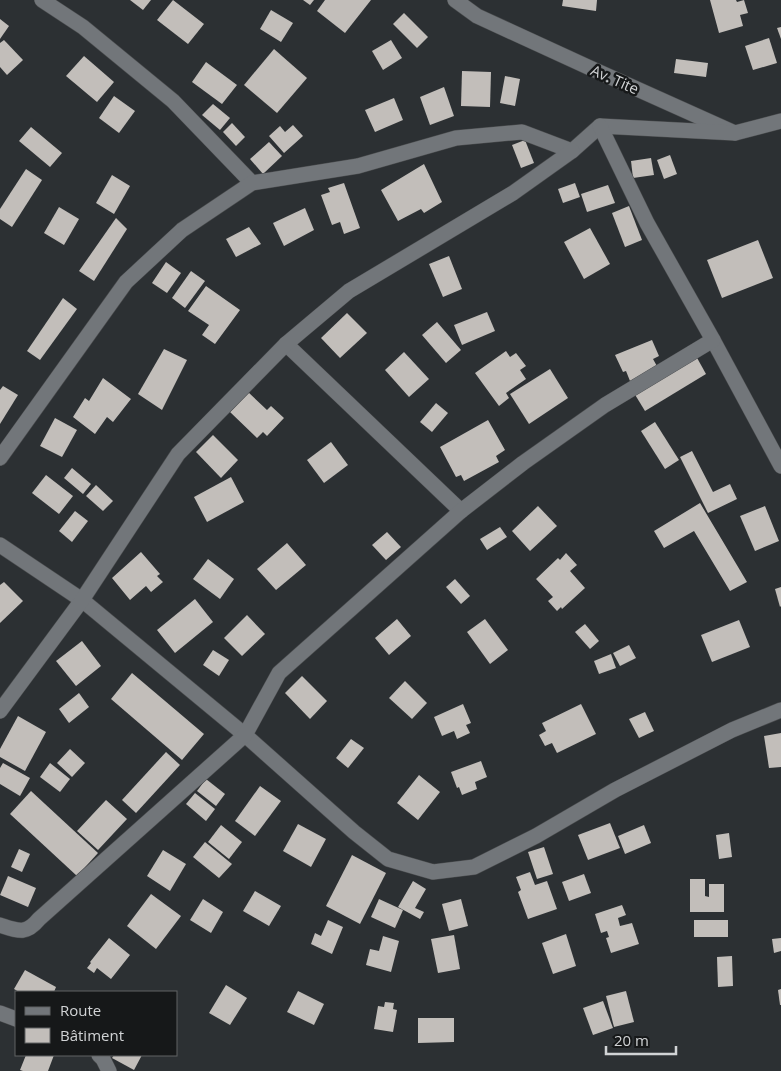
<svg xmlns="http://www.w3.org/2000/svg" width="781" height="1071" viewBox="0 0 781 1071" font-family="'Open Sans',sans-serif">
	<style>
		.building { fill: #c2beba }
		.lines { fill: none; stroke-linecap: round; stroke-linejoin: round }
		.minor-casing { stroke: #4a4c4e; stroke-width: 16 }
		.minor { stroke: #72767a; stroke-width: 15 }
		.labels { text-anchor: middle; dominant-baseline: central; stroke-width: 5; stroke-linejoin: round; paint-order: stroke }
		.street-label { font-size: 15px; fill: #d1d3d5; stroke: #161819 }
	</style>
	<rect width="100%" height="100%" fill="#2c3033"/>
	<g class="building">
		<polygon points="130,0 151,0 143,10"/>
		<polygon points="173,0 204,24 188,44 157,20"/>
		<polygon points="303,0 314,0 310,5"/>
		<polygon points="325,0 371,0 345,33 317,11"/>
		<polygon points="563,0 597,0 596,11 562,6"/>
		<polygon points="710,0 736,0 737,2 744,0 748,13 740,15 743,26 719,33"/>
		<polygon points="271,10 293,23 281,42 260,29"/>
		<polygon points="404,13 428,37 417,48 393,24"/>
		<polygon points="0,19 9,26 0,39"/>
		<polygon points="781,27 781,39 777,28"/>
		<polygon points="769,38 777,63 753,70 745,46"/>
		<polygon points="4,40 23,60 7,75 0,67 0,43"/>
		<polygon points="391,40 402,58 383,70 372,51"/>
		<polygon points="274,49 307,78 277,113 244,85"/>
		<polygon points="84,56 114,82 97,102 66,76"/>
		<polygon points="676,59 708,63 706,77 674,73"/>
		<polygon points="206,62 237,85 222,104 192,82"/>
		<polygon points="462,71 491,72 490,107 461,106"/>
		<polygon points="505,76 520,79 515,106 500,103"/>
		<polygon points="444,87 454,116 430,125 420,97"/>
		<polygon points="114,96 135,111 119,133 99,118"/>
		<polygon points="394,98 403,120 375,132 365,110"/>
		<polygon points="213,104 230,118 220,130 202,115"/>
		<polygon points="232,123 245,137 236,146 223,132"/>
		<polygon points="293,125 303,136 284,153 269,136 280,126 285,132"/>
		<polygon points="31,127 62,153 50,167 19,141"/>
		<polygon points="525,140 534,163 521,168 512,145"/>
		<polygon points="269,142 282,156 263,174 250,159"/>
		<polygon points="670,155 677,174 664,179 657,160"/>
		<polygon points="651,158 654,175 633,178 631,161"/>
		<polygon points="424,164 442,202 424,213 421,209 398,221 381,190"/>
		<polygon points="26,169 42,180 12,227 0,219 0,209"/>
		<polygon points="112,175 130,186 114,214 96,203"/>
		<polygon points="344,183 360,228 344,234 340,222 332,225 321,195 330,192 328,188"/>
		<polygon points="575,183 580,197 563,203 558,189"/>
		<polygon points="608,185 615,203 587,212 581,194"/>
		<polygon points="629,206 642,240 625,247 612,213"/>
		<polygon points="59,207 79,219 64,245 44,233"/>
		<polygon points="305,208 314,230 284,246 273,223"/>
		<polygon points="116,218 127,229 94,281 79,271"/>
		<polygon points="249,227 261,244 236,257 226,239"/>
		<polygon points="590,228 610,264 584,279 564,242"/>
		<polygon points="758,240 773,278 722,298 707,260"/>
		<polygon points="449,256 462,289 443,297 429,264"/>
		<polygon points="166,262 181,273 167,293 152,283"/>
		<polygon points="191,271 205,281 185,308 172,298"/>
		<polygon points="206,286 240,310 215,344 202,335 209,325 188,311"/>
		<polygon points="63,298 77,309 40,360 27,351"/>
		<polygon points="487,312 495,331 462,345 454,325"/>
		<polygon points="347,313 367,333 340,358 321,338"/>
		<polygon points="437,322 461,350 446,363 422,335"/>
		<polygon points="652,340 659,356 653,359 658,368 630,381 626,371 623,372 615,355"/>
		<polygon points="164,349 187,360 162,410 138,394"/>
		<polygon points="506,351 510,357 516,353 526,366 520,370 526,379 506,393 509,398 499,406 475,373"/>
		<polygon points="404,352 429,379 409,397 385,370"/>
		<polygon points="696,356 706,374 645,411 634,393"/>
		<polygon points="550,369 568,398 529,424 510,394"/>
		<polygon points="103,378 131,399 113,422 107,417 95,434 73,417 85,398 89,401"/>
		<polygon points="3,386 18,395 0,424 0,390"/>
		<polygon points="248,392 267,410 271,406 284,418 267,436 263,432 257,438 230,412"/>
		<polygon points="436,403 448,413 432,432 420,422"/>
		<polygon points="55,418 77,430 62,457 40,446"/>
		<polygon points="488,420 505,450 496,456 499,462 464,481 461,475 456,477 440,447"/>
		<polygon points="655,422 679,460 665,469 641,431"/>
		<polygon points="213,435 238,460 221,478 196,452"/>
		<polygon points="331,442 348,465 324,483 307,460"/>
		<polygon points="692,451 713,492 730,484 737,499 708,513 680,457"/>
		<polygon points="72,468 91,484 83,494 64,478"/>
		<polygon points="46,475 73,496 59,514 32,493"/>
		<polygon points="231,477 244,502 207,522 194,497"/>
		<polygon points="96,485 113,501 103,511 86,496"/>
		<polygon points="700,503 747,582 730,591 694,531 664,548 654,531"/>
		<polygon points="538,506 557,526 530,551 512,531"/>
		<polygon points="765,506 779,541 755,551 740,516"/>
		<polygon points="75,511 88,521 72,542 59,531"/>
		<polygon points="500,527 507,537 487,550 480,539"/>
		<polygon points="387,532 401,547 386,560 372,545"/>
		<polygon points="287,543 306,565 276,590 257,569"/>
		<polygon points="141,552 160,574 157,576 163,582 151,592 146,586 130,600 112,578"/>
		<polygon points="566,553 577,565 570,571 585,588 562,609 561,607 557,611 548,601 553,597 536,579 558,558 560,560"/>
		<polygon points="208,559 234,579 220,599 193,579"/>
		<polygon points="455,579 470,596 461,604 446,587"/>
		<polygon points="4,582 23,601 0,623 0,585"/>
		<polygon points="781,587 781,606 780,607 775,589"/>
		<polygon points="195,599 213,622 175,653 157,630"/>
		<polygon points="247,615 265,634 242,656 224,638"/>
		<polygon points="397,619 411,636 389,655 375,638"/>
		<polygon points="485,619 508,650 490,664 467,632"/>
		<polygon points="739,620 750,647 712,662 701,635"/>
		<polygon points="585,624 599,641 590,649 575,632"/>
		<polygon points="82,641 101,666 76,686 56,661"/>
		<polygon points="629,645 636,658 620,666 613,653"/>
		<polygon points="213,650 229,660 219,676 203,665"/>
		<polygon points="611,654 616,668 599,674 594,661"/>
		<polygon points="132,673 204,734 182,760 111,699"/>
		<polygon points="302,676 327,701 310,719 285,693"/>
		<polygon points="405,681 427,703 412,719 389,698"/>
		<polygon points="79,693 89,707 69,723 59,709"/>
		<polygon points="463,704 471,723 466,725 470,733 457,739 454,731 442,736 434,717"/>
		<polygon points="581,704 596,734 557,753 552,743 545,746 539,735 546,731 542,723"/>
		<polygon points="645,712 654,731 639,738 629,719"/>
		<polygon points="18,716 46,732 25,771 0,757 0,749"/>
		<polygon points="781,733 781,767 769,768 764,736"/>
		<polygon points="351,739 364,748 348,768 336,758"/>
		<polygon points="70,749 85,763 72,777 57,763"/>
		<polygon points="166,752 180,765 136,813 122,800"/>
		<polygon points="481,761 487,777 475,782 477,789 462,795 459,787 457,788 451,772"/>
		<polygon points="3,763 30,778 20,796 0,784 0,768"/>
		<polygon points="50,763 70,779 60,792 40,777"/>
		<polygon points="419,775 440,792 418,820 397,803"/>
		<polygon points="206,779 225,794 216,806 197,791"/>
		<polygon points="260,786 281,801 255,836 235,821"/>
		<polygon points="31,791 98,853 77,876 10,814"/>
		<polygon points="195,793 215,809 206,821 186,804"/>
		<polygon points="106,800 127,819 98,850 77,831"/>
		<polygon points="610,823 620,848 588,860 578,835"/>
		<polygon points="298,824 326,839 311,867 283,851"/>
		<polygon points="221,825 242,842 229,859 208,842"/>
		<polygon points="644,825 651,843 625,854 618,836"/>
		<polygon points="729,833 732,857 719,859 716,835"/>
		<polygon points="205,842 232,864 219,878 193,857"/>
		<polygon points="544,847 553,874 537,879 528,852"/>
		<polygon points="19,849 30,854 22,872 11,867"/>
		<polygon points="163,850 186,864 170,891 147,876"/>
		<polygon points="352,855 386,873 360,924 326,906"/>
		<polygon points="530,872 535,885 547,881 557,909 528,919 518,892 521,890 516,877"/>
		<polygon points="584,874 591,893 569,901 562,882"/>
		<polygon points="8,876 36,888 28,907 0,895"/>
		<polygon points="690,879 705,879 705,896 709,897 709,884 724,884 724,912 690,912"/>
		<polygon points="413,881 426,889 415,908 424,912 420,919 398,907"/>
		<polygon points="255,891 281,906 269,926 243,911"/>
		<polygon points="151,894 181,916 156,949 127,926"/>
		<polygon points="203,899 223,912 211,933 190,920"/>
		<polygon points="379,899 403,910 395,928 371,917"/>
		<polygon points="461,899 468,926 449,931 442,904"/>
		<polygon points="622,905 626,915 618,918 620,926 632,923 639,944 611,953 606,938 609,937 607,931 601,933 595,914"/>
		<polygon points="328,920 343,927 332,954 311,944 315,933 321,936"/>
		<rect x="694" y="920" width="34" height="17"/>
		<polygon points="566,934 576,966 553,974 542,943"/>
		<polygon points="454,935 460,969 438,973 431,939"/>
		<polygon points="383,936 399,941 391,972 366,965 370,949 379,951"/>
		<polygon points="109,938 130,955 111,979 97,968 94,973 87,968 91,963 90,962"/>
		<polygon points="781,938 781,951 774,953 772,939"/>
		<polygon points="732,956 733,986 718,987 717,957"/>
		<polygon points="25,970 56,987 54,992 19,992 14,989"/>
		<polygon points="226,985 247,998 230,1025 209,1013"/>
		<polygon points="781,989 781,1005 780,1005 778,990"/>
		<polygon points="298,991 324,1004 314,1025 287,1012"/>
		<polygon points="626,991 634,1022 614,1027 606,996"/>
		<polygon points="603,1001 613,1028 593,1035 583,1008"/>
		<polygon points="385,1002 394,1003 393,1009 397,1010 393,1032 374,1029 378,1006 384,1007"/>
		<polygon points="418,1018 454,1018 454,1042 418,1043"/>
		<polygon points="26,1055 54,1055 48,1071 23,1071 20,1070"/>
		<polygon points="114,1055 142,1055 134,1070 112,1058"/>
	</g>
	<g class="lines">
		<g class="minor-casing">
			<g id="minor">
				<polyline points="42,0 83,27 173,101 252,183"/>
				<polyline points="455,0 477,16 588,67 735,133 781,121"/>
				<polyline points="713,340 781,466"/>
				<polyline points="286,344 461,511"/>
				<polyline points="0,458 126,282 182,230 252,183 358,166 456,138 522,132 572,151 600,126 735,133"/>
				<polyline points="0,545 82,600 245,735 354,832 388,859 433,872 474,867 536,836 615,790 732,730 781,710"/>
				<polyline points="0,711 82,600 178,454 286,344 349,291 513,193 572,151"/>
				<path d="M 0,925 C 18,931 26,935 39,919 L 245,735 L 279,673 L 461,511 L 523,463 L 605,405 L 713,340 L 647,223 L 600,126"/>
				<polyline points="0,1013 16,1019"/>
				<polyline points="99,1055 103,1059 109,1071"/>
			</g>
		</g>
		<use href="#minor" class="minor"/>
	</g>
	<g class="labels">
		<g class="street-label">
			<text transform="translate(615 79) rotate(24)">Av. Tite</text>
		</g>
	</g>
	<rect x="15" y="991" width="162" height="65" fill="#161819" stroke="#616364"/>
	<rect x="25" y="1007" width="25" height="8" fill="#72767a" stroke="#616364"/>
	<text x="60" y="1016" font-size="15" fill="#d1d3d5">Route</text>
	<rect x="25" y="1028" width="25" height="15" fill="#c2beba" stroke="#616364"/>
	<text x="60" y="1041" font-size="15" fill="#d1d3d5">Bâtiment</text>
	<path d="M606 1046v8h70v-8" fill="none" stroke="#d1d3d5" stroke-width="2.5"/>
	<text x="614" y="1046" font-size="15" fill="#d1d3d5" stroke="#161819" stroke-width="4" paint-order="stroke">20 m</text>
</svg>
